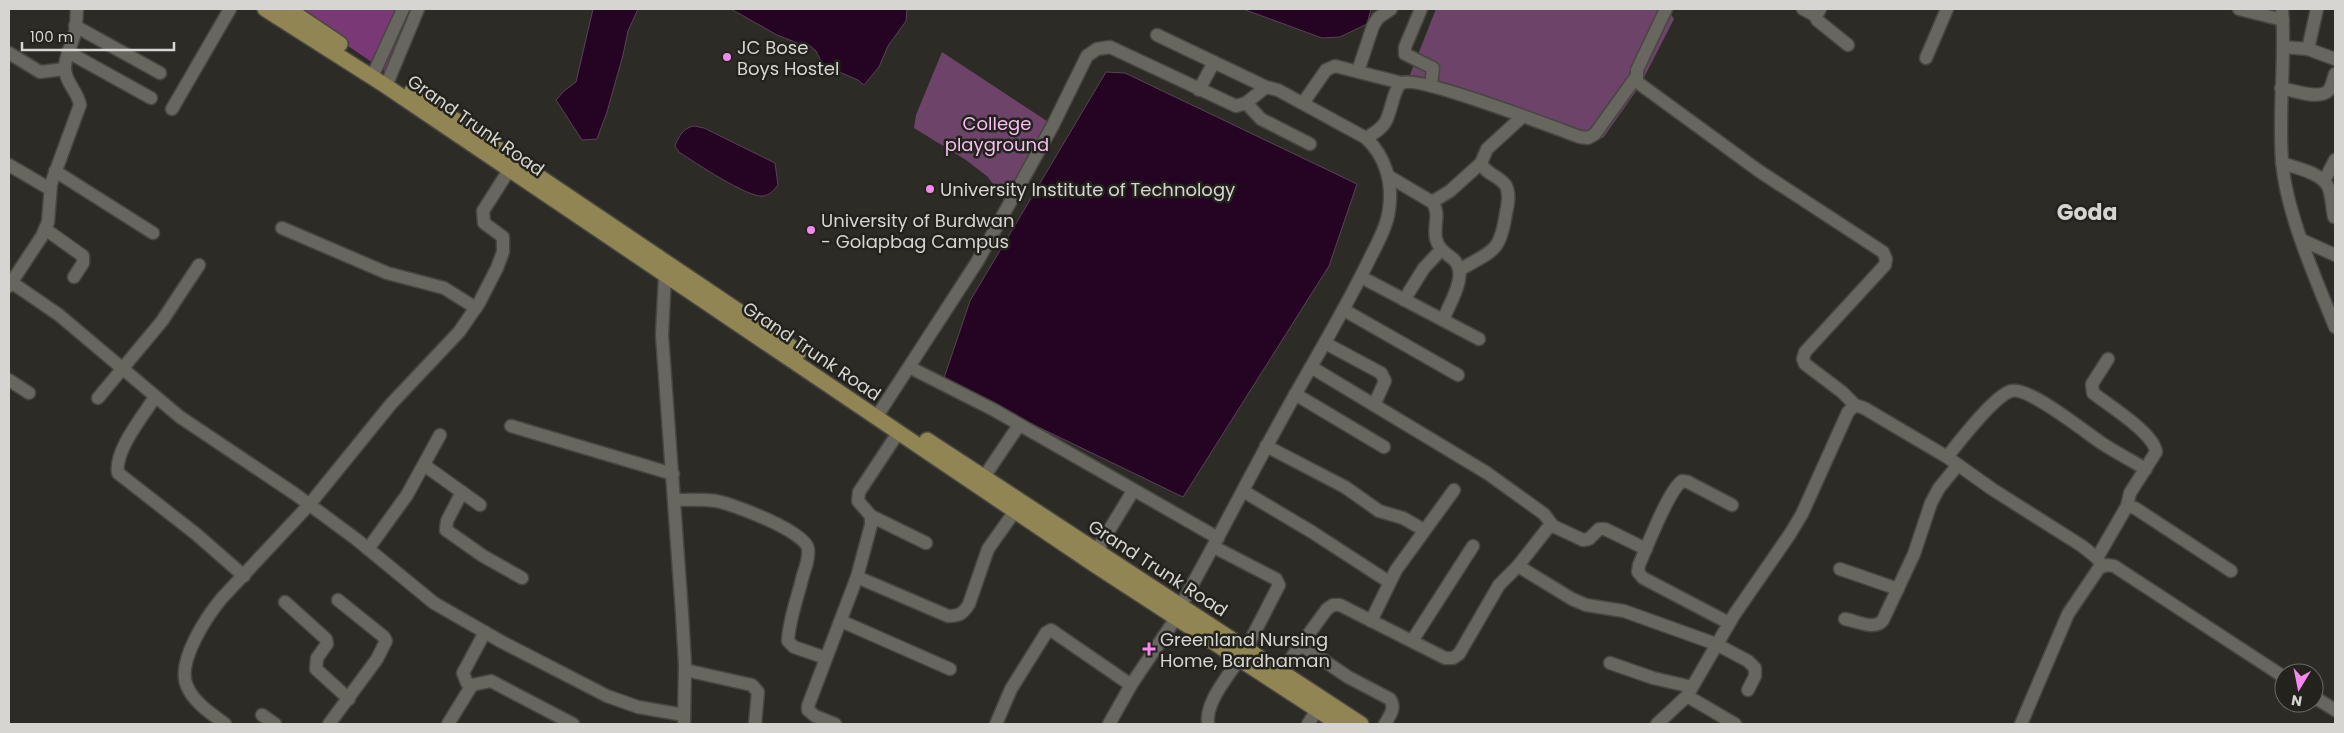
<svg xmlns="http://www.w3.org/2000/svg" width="2344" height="733" viewBox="0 0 2344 733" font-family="Poppins,sans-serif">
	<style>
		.green { fill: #6d436a }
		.forest { fill: #7a3877 }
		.water { fill: #240323; stroke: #594257 }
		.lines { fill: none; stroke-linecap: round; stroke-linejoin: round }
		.street-casing { stroke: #474641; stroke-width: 15 }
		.primary-casing { stroke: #474641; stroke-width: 18 }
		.street { stroke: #67665f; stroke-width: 12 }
		.primary { stroke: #908553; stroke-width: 15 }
		.poi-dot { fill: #f589ef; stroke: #23221c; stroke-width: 2 }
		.labels { text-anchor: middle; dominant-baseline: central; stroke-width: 5; stroke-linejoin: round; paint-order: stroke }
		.poi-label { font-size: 18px; fill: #d6d5d1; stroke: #23221c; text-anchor: start }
		.park-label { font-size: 18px; fill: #f6bef2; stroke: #23221c }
		.street-label { font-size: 18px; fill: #d6d5d1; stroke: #23221c }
		.district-label { font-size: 22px; font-weight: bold; fill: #d6d5d1; stroke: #23221c }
	</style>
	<rect width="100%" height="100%" fill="#2d2b25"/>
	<g class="green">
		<polygon points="1436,9 1665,9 1668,10 1674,19 1639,87 1603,138 1542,127 1407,82"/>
		<polygon points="942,52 1053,125 1006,198 1002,197 988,177 966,160 914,128 916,115"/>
	</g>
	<polygon class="forest" points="304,9 413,9 385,71 302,15"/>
	<g class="water">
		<polygon points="593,9 638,9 628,31 623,55 607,112 597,139 582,140 556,100 564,91 576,82"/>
		<polygon points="731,9 907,9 906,21 888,46 879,67 864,85 858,80 823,65 816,51 809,45 800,44 777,35"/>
		<polygon points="1243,9 1371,9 1367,24 1340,37 1322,38"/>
		<polygon points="1106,72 1125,73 1357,184 1329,266 1183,497 943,381 970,301"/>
		<path d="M 694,126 L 704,128 L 775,163 L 778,185 C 774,190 770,195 763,196 C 748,198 694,162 679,152 L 675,146 C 679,136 683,128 694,126 Z"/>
	</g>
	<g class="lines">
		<g class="street-casing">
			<g id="street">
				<polyline points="1421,9 1405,47 1405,54 1433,68 1431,86"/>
				<polyline points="1666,9 1637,70 1637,82 1759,171 1883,252 1886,259 1885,265 1805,352 1803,359 1805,364 1842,392 1855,405 1864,408 1947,457 1992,489 2082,546 2097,558 2102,566"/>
				<polyline points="1803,9 1816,16"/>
				<polyline points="1820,9 1816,16 1817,20 1848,45"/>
				<polyline points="2239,9 2283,20"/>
				<path d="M 2282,9 C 2286,59 2278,110 2282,161 C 2286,213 2316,279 2335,327"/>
				<polyline points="75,26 160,73"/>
				<polyline points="1157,35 1266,87"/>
				<polyline points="2283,47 2308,49 2335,59"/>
				<polyline points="2308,49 2317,9"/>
				<polyline points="68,52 151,98"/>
				<polyline points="9,53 40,72 65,69"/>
				<polyline points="1926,58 1947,9"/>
				<polyline points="1358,71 1373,26 1378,18 1391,9"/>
				<polyline points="372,77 403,9"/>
				<polyline points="386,86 418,9"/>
				<path d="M 2281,88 C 2293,90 2320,101 2329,90 C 2332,86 2333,79 2335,74"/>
				<polyline points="1199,90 1214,62"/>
				<polyline points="1246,103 1261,119 1310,144"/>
				<polyline points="1303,103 1326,70 1335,66 1402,83"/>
				<polyline points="172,109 230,9"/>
				<path d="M 1366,138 C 1374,133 1382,129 1386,121 C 1391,112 1394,87 1402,83 C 1418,75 1555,128 1580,137 L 1588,138 L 1595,134 L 1636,77"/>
				<path d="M 2282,163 C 2296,168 2324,173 2329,189 C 2332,198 2332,208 2334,217"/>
				<polyline points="9,165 50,189"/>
				<polyline points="55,171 153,233"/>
				<path d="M 1388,176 L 1432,202 C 1441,214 1433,225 1436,239 C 1439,250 1446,253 1453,259 C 1470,273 1449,304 1443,320"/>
				<polyline points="2324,181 2335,160"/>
				<polyline points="1432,202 1450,191 1481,163"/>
				<polyline points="282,228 387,273 444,288 476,308"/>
				<polyline points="45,229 83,256 83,263 74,277"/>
				<polyline points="2302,240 2335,255"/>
				<polyline points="667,268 665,275 662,335 682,613 685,665 684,724"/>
				<path d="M 1461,269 C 1493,250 1500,253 1506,213 C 1508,204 1510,194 1506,186 C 1499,175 1486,175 1481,163 L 1487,149 L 1522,117"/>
				<polyline points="1361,277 1479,339"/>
				<polyline points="11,282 59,315 180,417 295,494 356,539 434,603 502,642 607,696 638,707 684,715"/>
				<path d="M 9,286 L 42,236 L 48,222 L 51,184 L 80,105 C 78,92 66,83 65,70 C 64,58 71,47 74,36 C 77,27 76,18 77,9"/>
				<polyline points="1404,300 1424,268 1441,250"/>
				<polyline points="1344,310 1458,375"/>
				<polyline points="1325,343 1381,373 1385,381 1374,405"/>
				<path d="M 2108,359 L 2092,384 L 2093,393 C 2108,405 2154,433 2156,452 L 2130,493 L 2127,506"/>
				<polyline points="909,367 994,410 1218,538"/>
				<polyline points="1311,367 1487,473 1544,514 1553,526"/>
				<polyline points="9,380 29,393"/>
				<polyline points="1295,394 1384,447"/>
				<path d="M 155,397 C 143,416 114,451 118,473 L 196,534 L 244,576"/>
				<polyline points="98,398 162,321 199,265"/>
				<path d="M 881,410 L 977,262 L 1053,125 L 1087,56 L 1097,49 L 1110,47 L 1236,106 L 1246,103 L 1266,87 L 1278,90 L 1366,138 C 1386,157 1393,183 1389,210 C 1387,226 1378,242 1371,256 C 1348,304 1321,349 1295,395 C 1255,465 1220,536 1181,605"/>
				<polyline points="511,426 673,474"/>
				<polyline points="1266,446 1345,487 1379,511 1403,518 1424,530"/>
				<path d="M 1947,457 C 1959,442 1994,396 2011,391 C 2029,386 2086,433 2103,444 C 2117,453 2132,461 2146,469"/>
				<polyline points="424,465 480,505"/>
				<polyline points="984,477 1019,425"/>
				<polyline points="1243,491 1312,532 1389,582"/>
				<polyline points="462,492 447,521 446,530 483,556 522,578"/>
				<path d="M 674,500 C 688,500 703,499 716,501 C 733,504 807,532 808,549 C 809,557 806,567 803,575 C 798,597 789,619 788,641 L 794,647 L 826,658"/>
				<polyline points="871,516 926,543"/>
				<polyline points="1214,547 1276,579 1279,585 1246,649"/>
				<polyline points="368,549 407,495 440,435"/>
				<polyline points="1097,550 1133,491"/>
				<polyline points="2097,558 2127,506 2135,508 2231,571"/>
				<polyline points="1518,566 1572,599 1586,605 1624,611 1716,644 1748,661 1755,668 1755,676 1748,690"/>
				<polyline points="1840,569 1898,589"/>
				<path d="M 857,577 L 948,616 C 959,616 963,614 969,604 L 988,549 L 1015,511"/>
				<polyline points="285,602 326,639 327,644 317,658 316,669 349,699"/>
				<path d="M 1845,619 C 1857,621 1875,631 1883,620 L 1914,554 L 1931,503 L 1939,488 L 1958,465"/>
				<polyline points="841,621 950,669"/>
				<polyline points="1371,621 1396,570 1454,490"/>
				<path d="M 1729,623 L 1643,578 L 1638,572 L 1639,565 C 1647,547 1668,491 1682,481 L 1688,482 L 1732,505"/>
				<polyline points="485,632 463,673 467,683 472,685 491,681 573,724"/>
				<polyline points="1412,641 1473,546"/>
				<path d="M 1301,645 L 1348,677 L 1390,699 C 1396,708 1390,715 1385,724"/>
				<polyline points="1610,663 1653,678 1692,687"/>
				<polyline points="685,670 752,685 758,692 755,724"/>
				<polyline points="1281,672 1327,609 1333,605 1340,605 1445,658 1453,658 1459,654 1499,585 1518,566 1547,529 1553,526 1583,540 1589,539 1599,529 1605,529 1646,549"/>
				<polyline points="1687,696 1735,724"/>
				<polyline points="2314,697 2335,710"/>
				<polyline points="262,715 275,724"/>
				<path d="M 225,724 C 212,714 193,702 187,686 C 176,662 207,616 222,598 L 309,505 L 391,404 L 459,332 L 479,303 L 497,268 L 503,252 L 503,237 L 484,223 L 483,211 L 509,170"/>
				<polyline points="329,724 377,659 386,641 384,637 338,600"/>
				<polyline points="448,724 472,685"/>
				<polyline points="835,724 815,716 808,710 808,706 857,577 871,525 871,516 858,501 859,492 898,433"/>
				<polyline points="996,724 1011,689 1046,633 1051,630 1131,685"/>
				<polyline points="1109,724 1131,685 1176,618"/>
				<path d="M 1208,724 C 1205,702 1228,677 1239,659"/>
				<polyline points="1308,724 1317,710"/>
				<polyline points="1657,724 1687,696 1734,615 1790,534 1802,514 1848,412 1855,405"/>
				<polyline points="2021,724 2068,614 2099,568 2107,565 2114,566 2284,677"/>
			</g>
		</g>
		<g class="primary-casing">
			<g id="primary">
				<polyline points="265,9 386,86 1095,565 1339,724"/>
				<polyline points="288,9 340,44"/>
				<polyline points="412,91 799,352"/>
				<polyline points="927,440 1361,724"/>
			</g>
		</g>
		<use href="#street" class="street"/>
		<use href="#primary" class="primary"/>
	</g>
	<g class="poi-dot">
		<circle cx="727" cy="57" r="5"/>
		<circle cx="930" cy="189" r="5"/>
		<circle cx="811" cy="230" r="5"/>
		<path d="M1146.5 641.5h5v5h5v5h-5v5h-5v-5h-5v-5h5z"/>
	</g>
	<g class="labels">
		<g class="poi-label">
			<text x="737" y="47">JC Bose<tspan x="737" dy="21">Boys Hostel</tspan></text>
			<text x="940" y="189">University Institute of Technology</text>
			<text x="821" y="220">University of Burdwan<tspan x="821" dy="21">- Golapbag Campus</tspan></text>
			<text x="1160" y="639">Greenland Nursing<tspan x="1160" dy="21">Home, Bardhaman</tspan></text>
		</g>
		<g class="park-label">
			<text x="997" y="123">College<tspan x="997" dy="21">playground</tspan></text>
		</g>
		<g class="street-label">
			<text transform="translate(476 125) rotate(35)">Grand Trunk Road</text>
			<text transform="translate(812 351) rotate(34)">Grand Trunk Road</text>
			<text transform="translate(1158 568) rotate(33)">Grand Trunk Road</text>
		</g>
		<g class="district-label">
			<text x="2087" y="212">Goda</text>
		</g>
	</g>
	<rect width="2344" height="733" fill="none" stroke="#d6d5d1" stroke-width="20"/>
	<g transform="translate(2299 688) rotate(190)"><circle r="24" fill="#23221c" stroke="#6b6a64"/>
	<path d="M0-4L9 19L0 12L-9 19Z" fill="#f589ef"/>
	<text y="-8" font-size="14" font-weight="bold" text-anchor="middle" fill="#d6d5d1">N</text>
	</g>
	<path d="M22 42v8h152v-8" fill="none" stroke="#d6d5d1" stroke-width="2.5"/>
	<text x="30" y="42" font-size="15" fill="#d6d5d1" stroke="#23221c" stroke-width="4" paint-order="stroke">100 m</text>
</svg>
